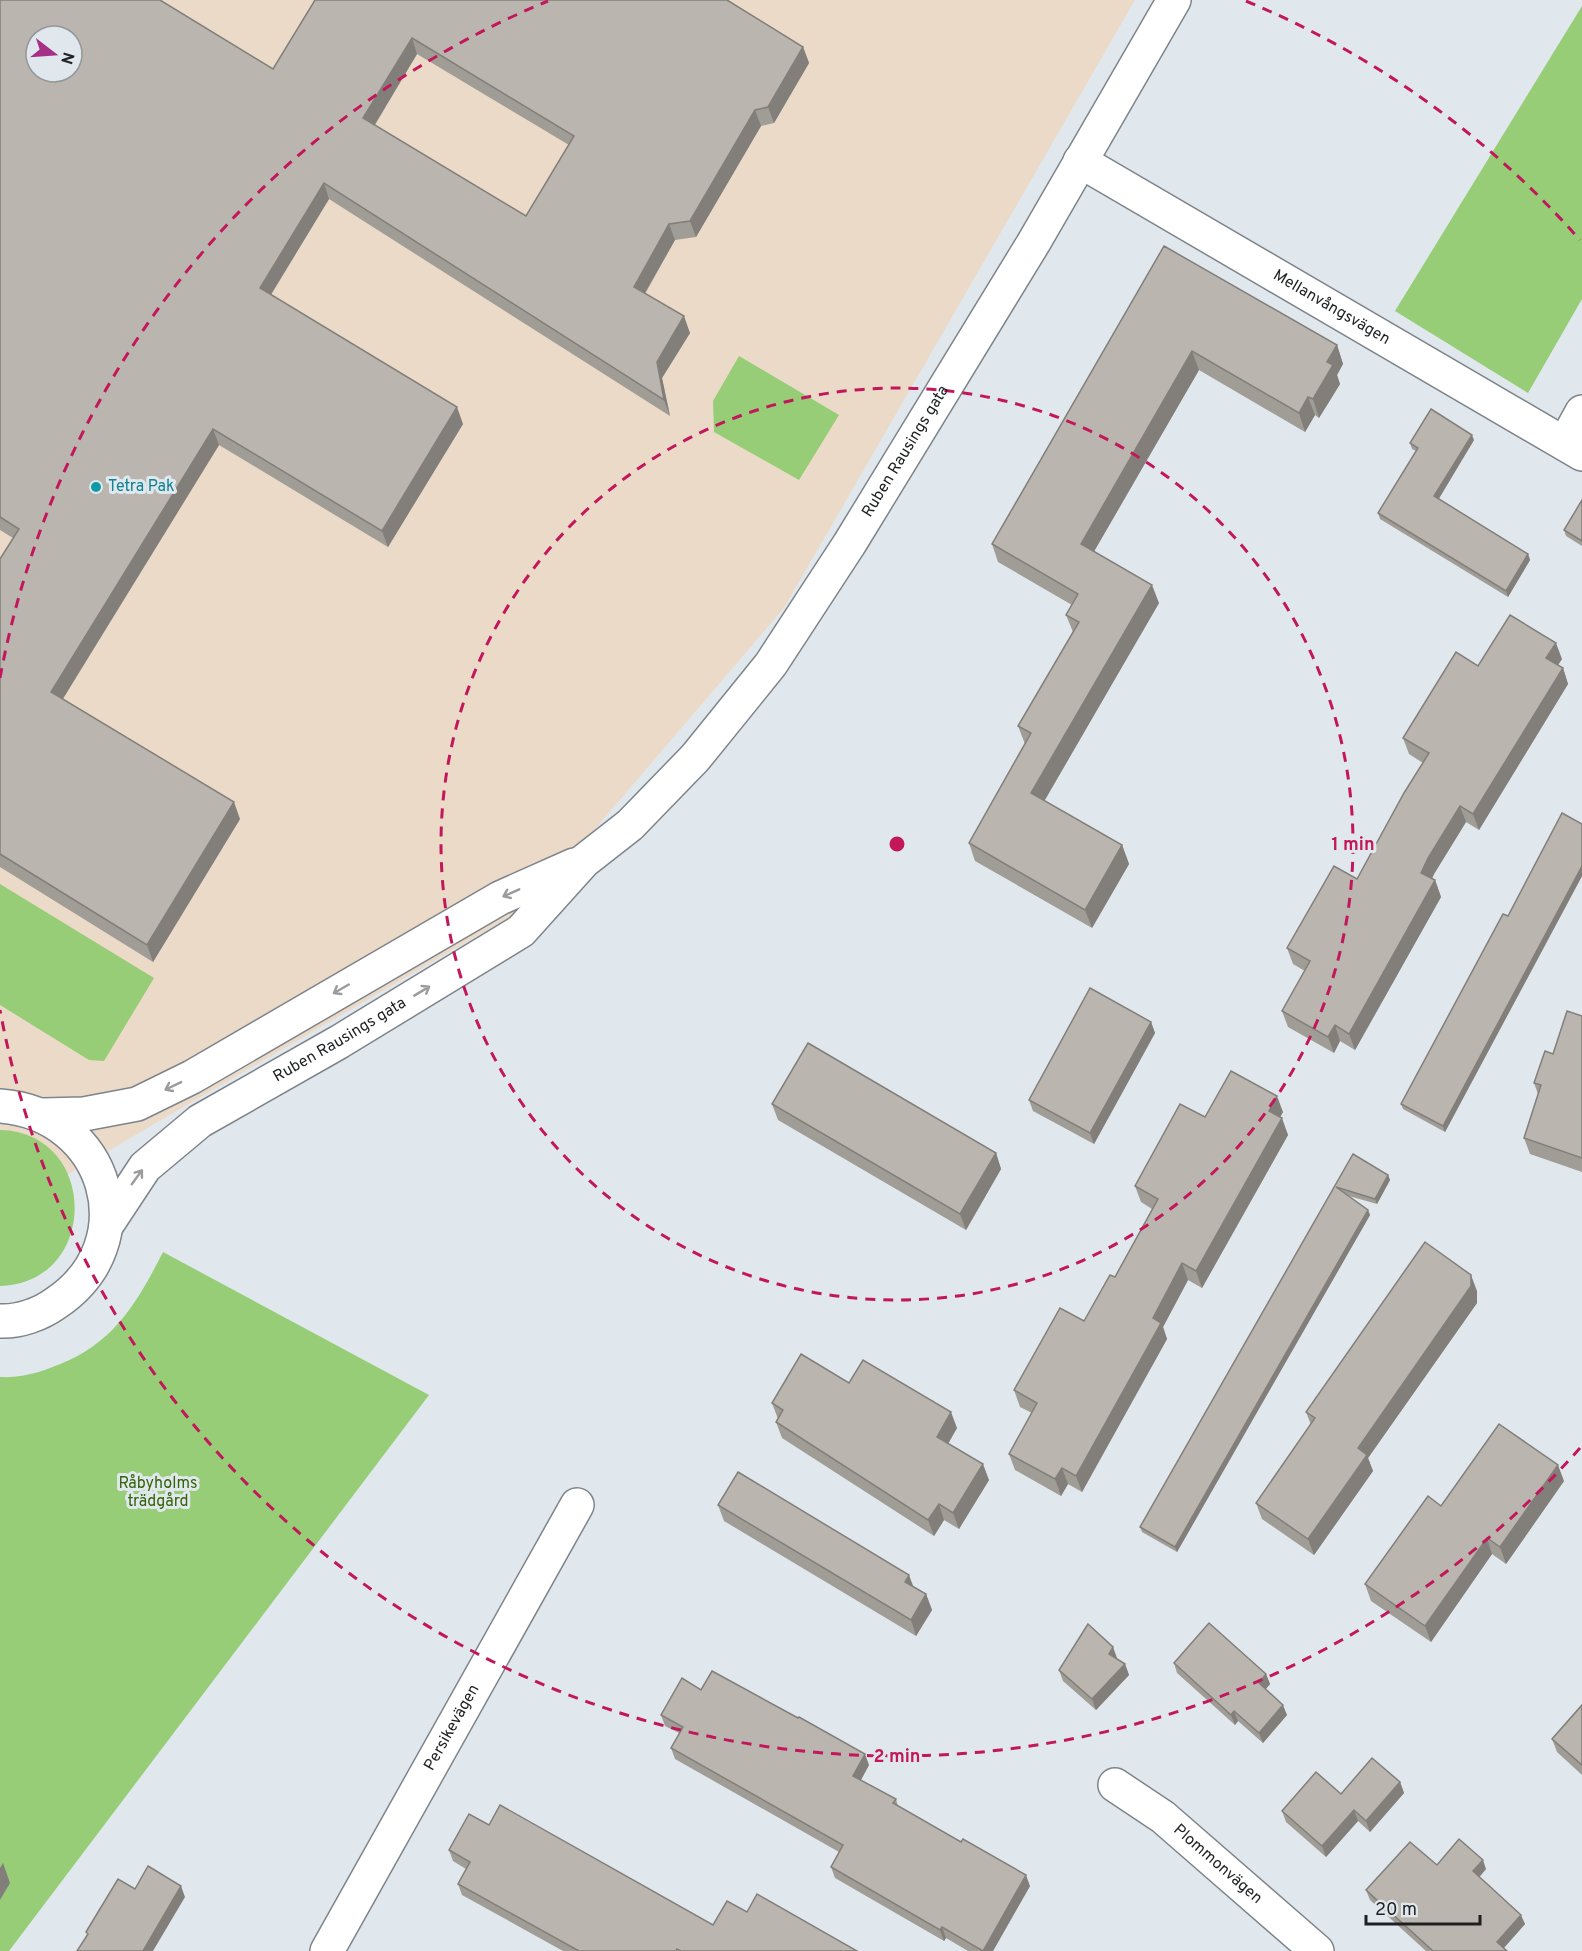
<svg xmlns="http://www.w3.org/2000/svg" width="1582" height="1951" viewBox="0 0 1582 1951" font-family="Overpass,sans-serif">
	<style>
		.industrial { fill: #ebdac8; fill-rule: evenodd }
		.green { fill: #96cd76 }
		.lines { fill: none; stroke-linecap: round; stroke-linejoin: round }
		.street-casing { stroke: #7e848a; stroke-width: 36 }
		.secondary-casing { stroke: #7e848a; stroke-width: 36 }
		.street { stroke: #fff; stroke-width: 33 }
		.secondary { stroke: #fff; stroke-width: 33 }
		.wall { fill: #a09c96; fill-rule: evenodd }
		.shaded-wall { fill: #827f7a }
		.building { fill: #bab5ae; stroke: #827f7a; stroke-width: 1.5; fill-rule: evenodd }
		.oneway { stroke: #9a9b9c }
		.ring { fill: none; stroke: #c2185b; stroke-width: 3; stroke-dasharray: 10 8 }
		.culture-dot { fill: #0f9aa8; stroke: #e0e8ee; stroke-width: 2 }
		.labels { text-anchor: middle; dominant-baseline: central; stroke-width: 6; stroke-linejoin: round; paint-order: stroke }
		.street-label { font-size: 16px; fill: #1e2022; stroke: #e0e8ee }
		.culture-label { font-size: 16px; fill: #0d838f; stroke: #e0e8ee; text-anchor: start }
		.park-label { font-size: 16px; fill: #336405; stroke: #e0e8ee }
		.centre { fill: #c2185b; stroke: #e0e8ee; stroke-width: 3 }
		.ring-label { font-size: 18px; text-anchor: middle; font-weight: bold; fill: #c2185b; stroke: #e0e8ee; stroke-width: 6; stroke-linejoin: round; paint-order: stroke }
	</style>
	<rect width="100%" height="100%" fill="#e0e8ee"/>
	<path class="industrial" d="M 0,0 L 1135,0 L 784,608 L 530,905 L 0,1214 ZM 36,36 L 72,36 L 72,72 L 36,72 Z"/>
	<g class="green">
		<polygon points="1582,6 1582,299 1528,393 1395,311"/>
		<polygon points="739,356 839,415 799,480 714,432 713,401"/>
		<polygon points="0,884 154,978 104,1061 89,1060 0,1005"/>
		<path d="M 0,1130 C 99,1132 100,1283 0,1286 Z"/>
		<path d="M 163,1252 L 429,1395 L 9,1951 L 0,1951 L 0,1377 C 16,1378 35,1374 50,1368 C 111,1347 135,1307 163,1252 Z"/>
	</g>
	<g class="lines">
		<g class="street-casing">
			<g id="street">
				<path id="s1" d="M 1080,161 L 1582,454"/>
				<polyline points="1565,443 1582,412"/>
				<path id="s2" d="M 1115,1785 L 1163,1817 L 1317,1951"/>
				<path id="s3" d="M 327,1951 L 577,1505"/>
			</g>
		</g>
		<g class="secondary-casing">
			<g id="secondary">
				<path d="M 0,1106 C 108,1114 146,1243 56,1303 C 41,1314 19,1322 0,1321"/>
				<polyline points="43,1115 84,1114 137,1104 192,1077 500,898 574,865"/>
				<path id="s4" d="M 106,1226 L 145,1167 L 200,1121 L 339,1042 L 521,931 L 584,861 L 630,825 L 695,758 L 771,664 L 850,543 L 1034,242 L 1174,0"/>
			</g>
		</g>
		<use href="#street" class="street"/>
		<use href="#secondary" class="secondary"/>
	</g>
	<g class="wall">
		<path d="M 0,0 L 273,69 L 315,0 L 803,47 L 809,63 L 774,123 L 761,126 L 696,237 L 675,240 L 645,294 L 690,333 L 662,378 L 670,416 L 329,199 L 271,295 L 463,424 L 388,547 L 219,445 L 63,699 L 240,819 L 153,962 L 0,867 L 0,559 L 13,538 L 0,530 ZM 417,54 L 569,145 L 526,216 L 375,125 Z"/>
		<polygon points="1164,246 1337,345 1343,364 1337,375 1340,384 1319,418 1315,415 1305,432 1199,370 1094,551 1159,603 1044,801 1122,845 1129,864 1092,928 975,861 969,843 1025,744 1018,726 1073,632 1066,615 1072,605 998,562 992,544"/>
		<polygon points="1474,440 1438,499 1528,554 1530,560 1508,597 1380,519 1378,513 1416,451 1412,449 1410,443"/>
		<polygon points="1582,500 1582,546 1566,536 1564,530"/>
		<polygon points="1562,659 1558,665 1563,668 1568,684 1479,830 1466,822 1434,874 1432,879 1435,880 1441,897 1355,1050 1340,1041 1334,1053 1288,1027 1282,1011 1305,971 1293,964 1287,948 1357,879 1423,763 1409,754 1403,738 1478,666"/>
		<polygon points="1582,824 1582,876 1445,1132 1403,1109 1401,1104 1508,916"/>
		<polygon points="1582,1016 1582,1172 1530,1154 1524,1138 1538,1094 1534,1083 1553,1054"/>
		<polygon points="1151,1022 1155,1033 1094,1144 1033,1111 1029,1100"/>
		<polygon points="772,1104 996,1153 1001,1169 966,1230 778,1120"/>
		<polygon points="1283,1112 1280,1117 1288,1135 1202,1288 1188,1280 1163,1327 1167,1339 1082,1492 1068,1484 1061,1496 1015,1470 1009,1454 1032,1413 1020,1407 1014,1390 1084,1321 1115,1277 1152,1209 1141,1202 1135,1186 1205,1117"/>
		<polygon points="1353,1154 1388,1175 1390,1180 1377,1204 1349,1196 1368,1210 1370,1215 1177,1552 1142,1532 1140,1527"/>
		<polygon points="1477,1291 1477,1303 1368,1458 1373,1471 1314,1555 1262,1519 1256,1503 1311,1425 1306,1412"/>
		<polygon points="849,1383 957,1428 948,1443 989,1480 959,1529 944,1520 934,1536 782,1438 776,1422 778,1419 772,1403"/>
		<polygon points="1564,1481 1506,1564 1492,1554 1431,1642 1371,1601 1365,1584 1441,1506"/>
		<polygon points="718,1505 913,1587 926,1594 932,1610 916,1636 724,1521"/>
		<polygon points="1113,1647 1116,1658 1125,1664 1129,1675 1096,1710 1063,1681 1059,1670"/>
		<polygon points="1174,1663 1266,1674 1270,1684 1266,1689 1287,1715 1263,1743 1238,1721 1235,1725 1177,1673"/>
		<polygon points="701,1690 869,1765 861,1780 896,1799 898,1806 1030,1886 993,1951 968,1951 946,1938 944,1941 835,1878 831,1867 839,1852 675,1759 671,1748 679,1733 665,1726 661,1715"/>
		<polygon points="1582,1705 1582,1775 1557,1752 1552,1739"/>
		<polygon points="1400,1782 1404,1793 1370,1832 1358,1821 1326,1857 1286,1822 1282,1811 1341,1794"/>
		<polygon points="489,1825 713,1925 747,1912 857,1951 563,1951 462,1895 458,1884 466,1869 453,1861 449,1850"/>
		<polygon points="1486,1869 1479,1877 1525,1924 1504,1948 1507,1951 1426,1951 1370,1900 1366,1890"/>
	</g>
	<g class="shaded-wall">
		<polygon points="412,38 417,54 369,134 363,118"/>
		<polygon points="803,47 809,63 774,123 768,107"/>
		<polygon points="755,110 761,126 696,237 690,221"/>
		<polygon points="324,183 329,199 265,304 260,288"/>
		<polygon points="669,224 675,240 639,303 634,287"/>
		<polygon points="684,316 690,333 662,378 670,416 664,400 657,362"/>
		<polygon points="1337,345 1343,364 1337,375 1340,384 1319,418 1313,399 1327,362"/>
		<polygon points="1192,351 1199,370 1088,562 1081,544"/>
		<polygon points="1308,397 1315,415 1305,432 1299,413"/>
		<polygon points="457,407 463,424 388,547 382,531"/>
		<polygon points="213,429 219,445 57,708 51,692"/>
		<polygon points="1472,435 1474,440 1437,502 1434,496"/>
		<polygon points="1528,554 1530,560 1508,597 1506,591"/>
		<polygon points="1152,585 1159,603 1038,812 1031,793"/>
		<polygon points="1556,643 1562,659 1552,674 1546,658"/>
		<polygon points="1563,668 1568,684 1479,830 1473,814"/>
		<polygon points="234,802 240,819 153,962 147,945"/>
		<polygon points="1460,806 1466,822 1434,874 1427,889 1421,873 1428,858"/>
		<polygon points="1122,845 1129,864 1092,928 1085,910"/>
		<polygon points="1582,866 1582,876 1445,1132 1443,1126"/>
		<polygon points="1435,880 1441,897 1355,1050 1349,1034"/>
		<polygon points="1151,1022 1155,1033 1094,1144 1090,1133"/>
		<polygon points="1335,1025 1340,1041 1334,1053 1328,1037"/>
		<polygon points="1277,1096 1283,1112 1274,1127 1269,1111"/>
		<polygon points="1282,1118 1288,1135 1202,1288 1196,1271"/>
		<polygon points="996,1153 1001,1169 966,1230 960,1214"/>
		<polygon points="1388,1175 1390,1180 1377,1204 1375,1199"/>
		<polygon points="1368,1210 1370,1215 1177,1552 1175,1547"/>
		<polygon points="1182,1263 1188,1280 1163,1327 1167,1339 1082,1492 1076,1476 1153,1318"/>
		<polygon points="1471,1275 1477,1291 1477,1303 1368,1458 1373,1471 1314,1555 1308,1539 1358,1448"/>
		<polygon points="951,1412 957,1428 943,1453 937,1437"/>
		<polygon points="983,1464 989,1480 959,1529 953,1513"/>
		<polygon points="1558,1465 1564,1481 1506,1564 1500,1547"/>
		<polygon points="1062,1468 1068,1484 1061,1496 1055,1479"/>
		<polygon points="939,1504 944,1520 934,1536 928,1520"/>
		<polygon points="1487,1538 1492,1554 1431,1642 1425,1626"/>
		<polygon points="909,1575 915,1591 905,1582"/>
		<polygon points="926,1594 932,1610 916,1636 911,1620"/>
		<polygon points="1113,1647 1117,1658 1113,1665 1109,1654"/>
		<polygon points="1125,1664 1129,1675 1096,1710 1092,1699"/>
		<polygon points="1266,1674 1270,1684 1262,1693 1259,1683"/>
		<polygon points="1283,1705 1287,1715 1263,1743 1259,1733"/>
		<polygon points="1234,1711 1238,1721 1235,1725 1231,1715"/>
		<polygon points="865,1754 869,1765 857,1787 853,1776"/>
		<polygon points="1400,1782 1404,1793 1370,1832 1366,1821"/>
		<polygon points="1354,1810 1358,1821 1326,1857 1322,1846"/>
		<polygon points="1483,1860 1486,1869 1476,1881 1473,1871"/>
		<polygon points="3,1863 10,1883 0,1900 0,1868"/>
		<polygon points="1026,1875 1030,1886 993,1951 983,1951"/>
		<polygon points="181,1886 185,1897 153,1951 143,1951"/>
		<polygon points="1521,1915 1525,1924 1501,1951 1497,1942"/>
		<polygon points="942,1927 946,1938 944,1941 940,1930"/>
	</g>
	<g class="building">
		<path d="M 0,0 L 160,0 L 273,69 L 315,0 L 727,0 L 803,47 L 768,107 L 755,110 L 690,221 L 669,224 L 634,287 L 684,316 L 657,362 L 664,400 L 324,183 L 260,288 L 457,407 L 382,531 L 213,429 L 51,692 L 234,802 L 147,945 L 0,854 L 0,559 L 19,529 L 0,517 ZM 36,36 L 72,36 L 72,72 L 36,72 ZM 412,38 L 574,136 L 526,216 L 363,118 Z"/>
		<polygon points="1164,246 1337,345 1327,362 1333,365 1313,399 1308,397 1299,413 1192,351 1081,544 1152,585 1031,793 1122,845 1085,910 969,843 1031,733 1018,726 1079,622 1066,615 1078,594 992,544"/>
		<polygon points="1431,409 1472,435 1434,496 1528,554 1506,591 1378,513 1418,448 1410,443"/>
		<polygon points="1582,500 1582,541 1564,530"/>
		<polygon points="1510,615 1556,643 1546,658 1563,668 1473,814 1460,806 1428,858 1421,873 1435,880 1349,1034 1335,1025 1328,1037 1282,1011 1310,961 1287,948 1334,866 1357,879 1404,793 1429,753 1403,738 1456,652 1478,666"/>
		<polygon points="1562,813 1582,824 1582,866 1443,1126 1401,1104 1503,914 1508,916"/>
		<polygon points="1090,988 1151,1022 1090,1133 1029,1100"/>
		<polygon points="1567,1011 1582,1016 1582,1158 1524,1138 1541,1085 1534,1083 1545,1051 1553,1054"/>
		<polygon points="808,1043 996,1153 960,1214 772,1104"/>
		<polygon points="1231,1071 1277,1096 1269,1111 1282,1118 1196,1271 1182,1263 1153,1318 1161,1323 1076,1476 1062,1468 1055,1479 1009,1454 1037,1403 1014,1390 1060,1308 1084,1321 1110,1275 1115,1277 1158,1199 1135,1186 1180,1104 1205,1117"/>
		<polygon points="1353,1154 1388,1175 1375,1199 1336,1187 1368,1210 1175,1547 1140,1527"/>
		<polygon points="1425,1242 1471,1275 1471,1286 1358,1448 1367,1455 1308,1539 1256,1503 1315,1418 1306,1412"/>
		<polygon points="801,1354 849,1383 863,1360 951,1412 937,1437 983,1464 953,1513 939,1504 928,1520 776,1422 783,1410 772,1403"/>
		<polygon points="1499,1424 1558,1465 1500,1547 1487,1538 1425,1626 1365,1584 1428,1496 1441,1506"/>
		<polygon points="738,1472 909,1575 905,1582 926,1594 911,1620 718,1505"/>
		<polygon points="1209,1623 1266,1674 1259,1683 1283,1705 1259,1733 1234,1711 1231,1715 1174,1663"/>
		<polygon points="1088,1624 1113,1647 1109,1654 1125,1664 1092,1699 1059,1670"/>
		<polygon points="712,1671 798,1718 799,1717 865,1754 853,1776 896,1799 893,1803 961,1842 963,1839 1026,1875 983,1951 942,1927 940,1930 831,1867 843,1845 671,1748 683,1727 661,1715 682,1678 701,1690"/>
		<polygon points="1582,1705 1582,1765 1552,1739"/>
		<polygon points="1372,1758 1400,1782 1366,1821 1354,1810 1322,1846 1282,1811 1316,1772 1341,1794"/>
		<polygon points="500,1805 713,1925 727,1901 747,1912 757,1894 857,1951 681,1951 677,1949 676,1951 579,1951 458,1884 470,1862 449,1850 469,1814 489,1825"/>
		<polygon points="1459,1839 1483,1860 1473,1871 1521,1915 1497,1942 1507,1951 1433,1951 1366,1890 1410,1842 1437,1865"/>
		<polygon points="148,1866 181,1886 143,1951 77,1951 88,1934 86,1932 118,1879 135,1889"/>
	</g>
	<defs><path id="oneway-shaft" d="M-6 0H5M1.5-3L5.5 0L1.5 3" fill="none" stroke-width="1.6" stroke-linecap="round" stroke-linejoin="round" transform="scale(1.5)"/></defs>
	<g class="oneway">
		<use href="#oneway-shaft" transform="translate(511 893) rotate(156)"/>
		<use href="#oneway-shaft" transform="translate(341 989) rotate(150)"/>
		<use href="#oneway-shaft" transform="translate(422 991) rotate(-31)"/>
		<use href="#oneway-shaft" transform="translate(173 1086) rotate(154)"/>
		<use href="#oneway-shaft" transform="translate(137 1177) rotate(-54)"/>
	</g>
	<g class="ring">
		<circle cx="897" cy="844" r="456"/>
		<path d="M1580 1448A912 912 0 0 1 0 1010M0 678A912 912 0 0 1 548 1M1246 1A912 912 0 0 1 1580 240"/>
	</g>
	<circle class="culture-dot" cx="96" cy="487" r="6"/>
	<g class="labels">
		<g class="street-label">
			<text stroke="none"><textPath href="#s1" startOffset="291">Mellanvångsvägen</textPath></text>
			<text stroke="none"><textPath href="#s4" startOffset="1134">Ruben Rausings gata</textPath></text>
			<text stroke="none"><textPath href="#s4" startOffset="304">Ruben Rausings gata</textPath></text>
			<text stroke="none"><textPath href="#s3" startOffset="256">Persikevägen</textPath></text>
			<text stroke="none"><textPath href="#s2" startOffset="130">Plommonvägen</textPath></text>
		</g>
		<g class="culture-label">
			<text x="108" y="487">Tetra Pak</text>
		</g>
		<g class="park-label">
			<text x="158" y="1484">Råbyholms<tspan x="158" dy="18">trädgård</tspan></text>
		</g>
	</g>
	<circle cx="897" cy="844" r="9" class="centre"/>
	<g class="ring-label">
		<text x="1353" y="850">1 min</text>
		<text x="897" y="1762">2 min</text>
	</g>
	<g transform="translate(54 54) rotate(107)"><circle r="28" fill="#e0e8ee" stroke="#92989c" stroke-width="1.5"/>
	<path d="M0-4.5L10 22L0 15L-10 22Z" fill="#a63088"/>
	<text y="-9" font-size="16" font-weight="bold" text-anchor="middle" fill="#1e2022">N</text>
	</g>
	<path d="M1366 1915v9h114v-9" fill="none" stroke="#1e2022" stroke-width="3"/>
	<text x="1375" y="1915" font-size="18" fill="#1e2022" stroke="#e0e8ee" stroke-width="4.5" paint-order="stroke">20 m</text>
</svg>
